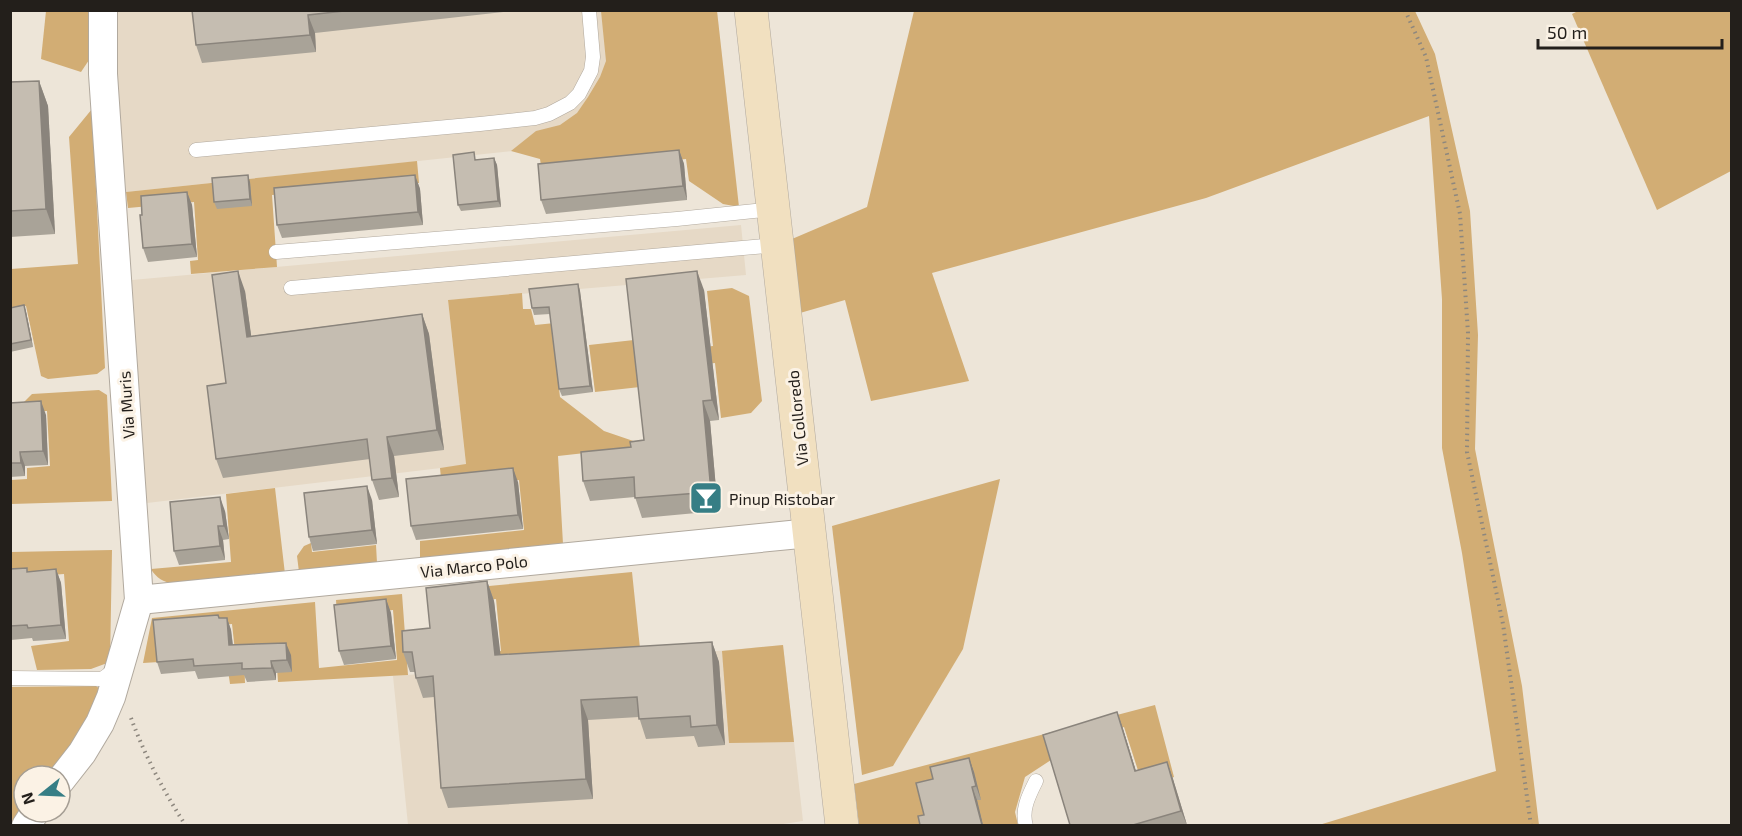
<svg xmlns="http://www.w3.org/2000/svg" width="1742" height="836" viewBox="0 0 1742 836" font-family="'Exo 2',sans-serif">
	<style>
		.built { fill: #e6d9c6 }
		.green { fill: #d2ad74 }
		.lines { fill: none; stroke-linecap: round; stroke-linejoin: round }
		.service-casing { stroke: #b1a99e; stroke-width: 15 }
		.minor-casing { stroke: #b1a99e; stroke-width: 30 }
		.secondary-casing { stroke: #b1a99e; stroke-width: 34 }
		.path { stroke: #8d877e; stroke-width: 4; stroke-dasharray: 1.5 4.5; stroke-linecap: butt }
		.service { stroke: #fff; stroke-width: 14 }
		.minor { stroke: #fff; stroke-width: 28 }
		.secondary { stroke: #f1e0c0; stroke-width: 33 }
		.wall { fill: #a9a398 }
		.shaded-wall { fill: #8a847c }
		.building { fill: #c5bdb1; stroke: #8a847c; stroke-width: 1.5 }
		.labels { text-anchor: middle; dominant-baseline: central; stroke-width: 6; stroke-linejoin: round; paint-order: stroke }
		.street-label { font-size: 16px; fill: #231f1b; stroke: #fbf2e5 }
		.poi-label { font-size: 16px; fill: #231f1b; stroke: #fbf2e5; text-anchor: start }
	</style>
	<rect width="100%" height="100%" fill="#ede5d8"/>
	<g class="built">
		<polygon points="116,11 717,11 730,128 126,192 116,69"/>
		<polygon points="741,225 746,275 448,300 466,465 147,503 132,280"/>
		<polygon points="783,645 803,821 770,826 408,825 393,676 641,658"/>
	</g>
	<g class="green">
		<polygon points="46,11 90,11 89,60 81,72 41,59"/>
		<polygon points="601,11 717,11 739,207 723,204 689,181 686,159 542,172 540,159 511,151 536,131 560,125 577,113 588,97 600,77 606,61"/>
		<polygon points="914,11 1415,11 1435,54 1470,211 1478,335 1475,449 1522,686 1539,825 1319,825 1496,771 1462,553 1442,448 1442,299 1429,116 1206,198 932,273 969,381 871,401 845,300 800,313 792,239 867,207"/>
		<polygon points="1578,11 1731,11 1731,171 1657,210 1572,14"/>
		<polygon points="92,109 105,368 97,374 48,379 41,376 26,306 11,309 11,269 78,264 69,137"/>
		<polygon points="417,161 419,183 272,195 277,267 191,274 190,261 198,260 194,202 128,208 126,192"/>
		<polygon points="732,288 749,296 762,401 751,413 721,418 715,363 639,371 640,387 595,392 589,345 634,340 637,355 713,346 707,291"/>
		<polygon points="522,293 523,309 531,309 535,325 565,322 554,347 560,397 604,431 648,446 558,456 563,544 420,559 420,541 524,530 519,480 442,488 440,468 466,464 448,300"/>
		<polygon points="99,390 107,395 112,501 11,504 11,480 27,479 27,468 50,466 47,411 14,412 32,394"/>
		<polygon points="1000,479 963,649 893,766 862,775 832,526"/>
		<path d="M 275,488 L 285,574 L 173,584 C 164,582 156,578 151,569 L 231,562 L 226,494 Z"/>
		<polygon points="311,543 312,552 376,545 377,563 299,572 297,556 304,546"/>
		<polygon points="112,550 110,662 91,669 37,670 31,646 69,641 64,574 11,578 11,552"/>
		<polygon points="632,572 641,658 480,670 479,654 501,651 496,599 455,603 468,588"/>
		<polygon points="402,594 408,675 278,682 276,653 244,655 245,683 230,684 228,670 237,669 232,624 157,630 159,662 143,663 152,618 315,602 319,668 397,660 393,610 337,615 336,600"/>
		<polygon points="783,645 794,742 729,743 722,651"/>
		<polygon points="96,686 105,693 54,776 24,776 24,812 19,825 11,825 10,687"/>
		<polygon points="1155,705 1174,777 1143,786 1124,727 1048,750 1051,760 1025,777 1015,812 1018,825 859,825 854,784"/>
	</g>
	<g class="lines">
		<g class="service-casing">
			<g id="service">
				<polyline points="196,150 480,124 535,118 549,114 570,103 579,94 591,71 593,57 589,10"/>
				<polyline points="276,252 677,219 773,209"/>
				<polyline points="291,288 777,245"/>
				<polyline points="10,678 102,679 116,669"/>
				<path d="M 1026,826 C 1021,810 1029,795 1036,781"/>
			</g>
		</g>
		<g class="minor-casing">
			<g id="minor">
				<polyline points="139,600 810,533"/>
				<polyline points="60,781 82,753 100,723 111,697 139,600 103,74 103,10"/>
				<polyline points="26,826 35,812"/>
			</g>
		</g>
		<g class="secondary-casing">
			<polyline id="secondary" points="751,10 842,826"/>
		</g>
		<g class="path">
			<polyline points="1405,10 1426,57 1460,214 1468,333 1467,452 1503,624 1531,826"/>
			<path d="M 131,718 C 145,756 164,792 186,826"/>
		</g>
		<use href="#service" class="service"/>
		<use href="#minor" class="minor"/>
		<use href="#secondary" class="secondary"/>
	</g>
	<g class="wall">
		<polygon points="192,10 521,10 315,33 316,52 202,63 196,45"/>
		<polygon points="39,81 48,106 55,234 10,237 10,82"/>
		<polygon points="679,150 684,164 687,200 546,214 541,200"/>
		<polygon points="494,158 497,165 501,207 461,211 458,205 476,160"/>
		<polygon points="415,175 420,189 423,225 282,238 277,225"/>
		<polygon points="250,182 252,206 217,209 214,202"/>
		<polygon points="187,192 192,205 197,257 148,262 143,248 142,215"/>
		<polygon points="578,284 580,291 593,392 562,396 559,389 550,314 534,315 532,308"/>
		<polygon points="704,290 719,420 710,421 718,511 642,518 635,497 590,501 583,481 631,447 644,440"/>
		<polygon points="245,291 251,336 422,314 429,334 444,450 394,456 399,497 379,500 372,480 370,459 223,478 216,459 226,383"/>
		<polygon points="24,305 26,312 33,347 10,352 10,308"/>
		<polygon points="10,403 46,415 48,465 25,466 25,476 10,477"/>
		<polygon points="518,482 523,529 416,540 411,526"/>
		<polygon points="372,500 377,544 313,551 309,537"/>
		<polygon points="225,511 229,539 223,540 225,560 179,565 174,551"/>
		<polygon points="27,568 28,572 56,569 61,583 66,639 33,641 32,638 11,640 10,638 10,569"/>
		<polygon points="487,581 494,601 500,655 712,642 719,662 725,745 698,747 694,736 646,739 639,717 588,720 593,799 448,808 441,788 434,697 423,698 416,678 415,672 410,672 403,652 430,628"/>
		<polygon points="386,599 391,613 396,659 344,665 339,651"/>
		<polygon points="218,615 220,618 227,618 231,630 233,645 291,655 292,672 276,673 276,680 247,682 244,675 198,679 195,671 161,674 157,662"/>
		<polygon points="1117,712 1123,729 1136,771 1167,762 1173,779 1187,825 1070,825"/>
		<polygon points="969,758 974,772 981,800 977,800 983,825 920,825 933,779"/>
	</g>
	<g class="shaded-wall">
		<polygon points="308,15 315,33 316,52 310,35"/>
		<polygon points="39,81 48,106 55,234 46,209"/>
		<polygon points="679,150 684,164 687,200 683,186"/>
		<polygon points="494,158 497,165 501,207 498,201"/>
		<polygon points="248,175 250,182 252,206 250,199"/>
		<polygon points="415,175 420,189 423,225 418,212"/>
		<polygon points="187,192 192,205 197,257 192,244"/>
		<polygon points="238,271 245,291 254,356 247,337"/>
		<polygon points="697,271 704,290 719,420 712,400"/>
		<polygon points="578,284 580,291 593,392 590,386"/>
		<polygon points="24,305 26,312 33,347 31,340"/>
		<polygon points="422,314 429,334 444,450 437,430"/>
		<polygon points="41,401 46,415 48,465 43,451"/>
		<polygon points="703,401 710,421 718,511 711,492"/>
		<polygon points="387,437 394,456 399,497 392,478"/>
		<polygon points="20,452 25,466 25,476 21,463"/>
		<polygon points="513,468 518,482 523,529 518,515"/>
		<polygon points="367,486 372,500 377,544 372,530"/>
		<polygon points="220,497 225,511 229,539 224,526"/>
		<polygon points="218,526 223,540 225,560 220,546"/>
		<polygon points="56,569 61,583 66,639 61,625"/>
		<polygon points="487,581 494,601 503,675 495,655"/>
		<polygon points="386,599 391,613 396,659 391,646"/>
		<polygon points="227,618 231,630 234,657 229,645"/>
		<polygon points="712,642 719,662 725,745 717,725"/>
		<polygon points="286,643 291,655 292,672 287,660"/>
		<polygon points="271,661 276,673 276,680 272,668"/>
		<polygon points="581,700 588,720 593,799 586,779"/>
		<polygon points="1117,712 1123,729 1141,788 1135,771"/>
		<polygon points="969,758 974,772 981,800 976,786"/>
		<polygon points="1167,762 1173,779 1187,825 1181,811"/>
		<polygon points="972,787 977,800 983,825 982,825"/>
	</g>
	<g class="building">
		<polygon points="192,10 353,10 308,15 310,35 196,45"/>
		<polygon points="39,81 46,209 10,211 10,82"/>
		<polygon points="679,150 683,186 541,200 538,164"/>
		<polygon points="474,152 475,160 494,158 498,201 458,205 453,155"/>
		<polygon points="248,175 250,199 214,202 212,178"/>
		<polygon points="415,175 418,212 277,225 274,188"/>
		<polygon points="187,192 192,244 143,248 140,215 142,215 141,196"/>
		<polygon points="238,271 247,337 422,314 437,430 387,437 392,478 372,480 367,439 216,459 207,386 226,383 212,275"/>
		<polygon points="697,271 712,400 703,401 711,492 635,498 634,477 583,481 581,452 631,447 630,442 644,440 626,279"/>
		<polygon points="578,284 590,386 559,389 549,307 532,308 529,289"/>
		<polygon points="24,305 31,340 10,344 10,308"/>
		<polygon points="41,401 43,451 20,452 21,463 10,463 10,403"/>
		<polygon points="513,468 518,515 411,526 406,479"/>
		<polygon points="367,486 372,530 309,537 304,493"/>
		<polygon points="220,497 224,526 218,526 220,546 174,551 170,502"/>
		<polygon points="27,568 27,572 56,569 61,625 28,628 27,625 10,626 10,569"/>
		<polygon points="487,581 495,655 712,642 717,725 691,727 690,716 639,719 637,697 581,700 586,779 441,788 433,676 416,678 412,652 403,652 402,631 430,628 426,588"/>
		<polygon points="386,599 391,646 339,651 334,605"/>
		<polygon points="218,615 219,618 227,618 229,645 286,643 287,660 271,661 272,668 242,669 242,663 194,666 193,659 157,662 153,620"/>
		<polygon points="1117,712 1135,771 1167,762 1181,811 1133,825 1070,825 1043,735"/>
		<polygon points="969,758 976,786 972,787 982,825 920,825 918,816 924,815 916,783 933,779 930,767"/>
	</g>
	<defs>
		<g id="bar-square" transform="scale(1.725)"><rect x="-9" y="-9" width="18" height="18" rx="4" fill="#367e85" stroke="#fbf2e5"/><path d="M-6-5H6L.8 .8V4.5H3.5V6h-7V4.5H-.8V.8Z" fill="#fff"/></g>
	</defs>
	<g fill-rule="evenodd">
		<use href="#bar-square" x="706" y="498"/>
	</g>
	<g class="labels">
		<g class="street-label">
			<text transform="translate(126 405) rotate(-94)">Via Muris</text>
			<text transform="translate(797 418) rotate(-96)">Via Colloredo</text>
			<text transform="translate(474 566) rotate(-6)">Via Marco Polo</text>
		</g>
		<g class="poi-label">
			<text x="729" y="498">Pinup Ristobar</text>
		</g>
	</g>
	<rect width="1742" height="836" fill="none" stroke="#231f1b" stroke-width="24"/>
	<g transform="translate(42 794) rotate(252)"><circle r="28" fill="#fbf2e5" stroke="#a59e94" stroke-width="1.5"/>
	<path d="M0-4.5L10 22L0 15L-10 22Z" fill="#367e85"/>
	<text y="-9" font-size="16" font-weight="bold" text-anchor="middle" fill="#231f1b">N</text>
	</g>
	<path d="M1538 39v9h184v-9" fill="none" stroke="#231f1b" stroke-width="3"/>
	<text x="1547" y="39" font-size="18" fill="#231f1b" stroke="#fbf2e5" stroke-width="4.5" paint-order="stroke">50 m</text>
</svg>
